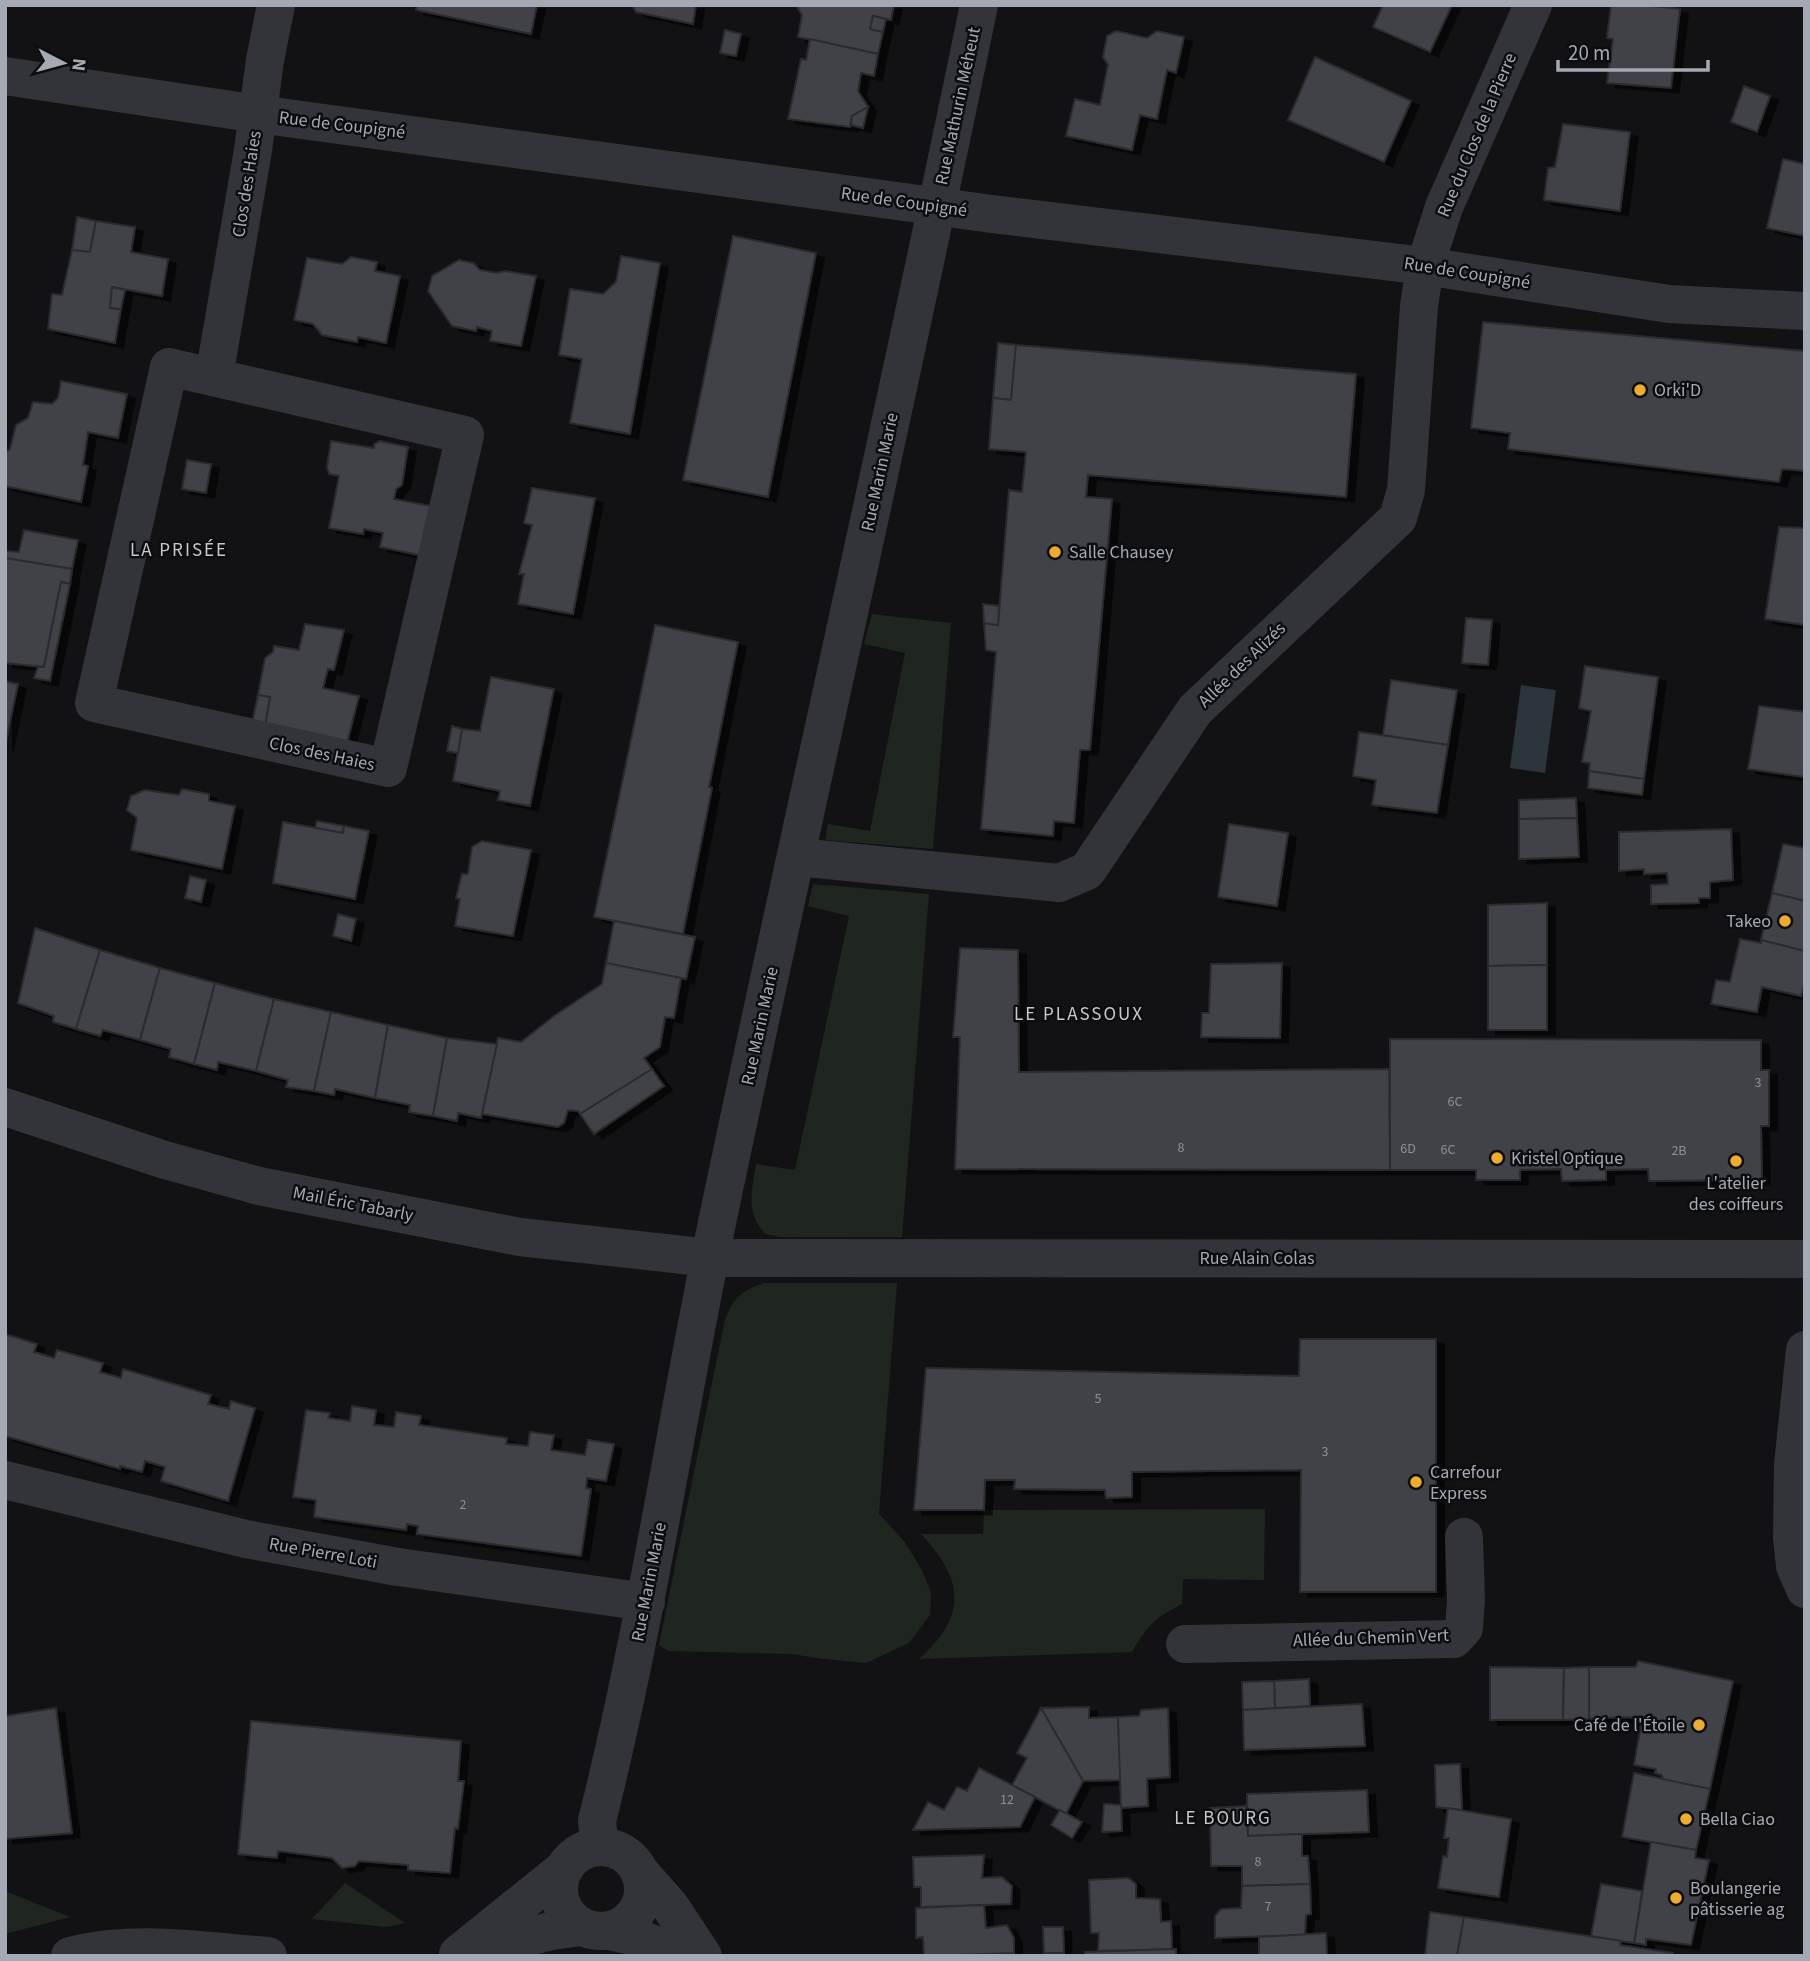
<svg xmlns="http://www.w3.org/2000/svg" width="1810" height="1961" viewBox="0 0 1810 1961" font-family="'Source Sans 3',sans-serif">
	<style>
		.green { fill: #1f2620 }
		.water { fill: #2c353c }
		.building { fill: #414247; stroke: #2c2c30; stroke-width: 2; filter: url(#shadow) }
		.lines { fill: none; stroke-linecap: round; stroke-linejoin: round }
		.minor { stroke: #333439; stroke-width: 38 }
		.poi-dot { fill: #ecac32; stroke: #0d0d0f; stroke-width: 2.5 }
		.labels { text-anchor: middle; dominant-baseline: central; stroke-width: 5; stroke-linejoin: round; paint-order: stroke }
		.number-label { font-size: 14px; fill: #8b8f99 }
		.street-label { font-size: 18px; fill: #a4a9b4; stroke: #0d0d0f }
		.poi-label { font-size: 18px; fill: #a4a9b4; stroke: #0d0d0f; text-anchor: start }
		.neighbourhood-label { font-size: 19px; letter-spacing: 2px; fill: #c5c8d0; stroke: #0d0d0f }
	</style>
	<defs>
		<filter id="shadow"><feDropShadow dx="8" dy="4.5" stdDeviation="0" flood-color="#0009"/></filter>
	</defs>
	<rect width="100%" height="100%" fill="#121214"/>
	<g class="green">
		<polygon points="872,614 951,623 933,849 825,840 828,824 870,831 905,653 864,644"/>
		<path d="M 813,884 L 929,894 L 902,1237 L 779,1237 L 765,1234 C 745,1211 752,1192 756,1164 L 795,1170 L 849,916 L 808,906 Z"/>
		<path d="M 764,1283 L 897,1283 L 879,1514 L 904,1541 L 922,1570 L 931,1593 L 930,1615 L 909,1643 L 866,1663 L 824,1659 L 791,1654 L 669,1651 L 659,1645 L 724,1324 C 732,1299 739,1292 764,1283 Z"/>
		<path d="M 1265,1509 L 1264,1580 L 1183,1579 L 1182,1604 C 1153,1619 1148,1625 1132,1652 L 919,1659 C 968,1615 964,1580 921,1534 L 983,1534 L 984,1510 Z"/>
		<polygon points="345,1883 405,1923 386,1927 312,1919"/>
		<polygon points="5,1891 70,1917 5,1934"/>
	</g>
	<polygon class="water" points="1521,685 1556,690 1545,773 1510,768"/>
	<g class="building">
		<polygon points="417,5 537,5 531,34 416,10"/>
		<polygon points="632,5 696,5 693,24 636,12"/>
		<polygon points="796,5 894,5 891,20 873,16 870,29 883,32 878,54 798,37 802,15"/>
		<polygon points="1383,5 1452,5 1430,52 1373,27"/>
		<polygon points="1611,5 1643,5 1680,9 1671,88 1607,83 1613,39 1607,38"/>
		<polygon points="873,16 886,19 883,32 870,29"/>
		<polygon points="725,30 741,34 736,56 720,53"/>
		<polygon points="1116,31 1147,38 1157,31 1184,37 1176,73 1167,70 1157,119 1140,115 1132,150 1066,136 1075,99 1100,105 1108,65 1103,57 1107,36"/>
		<polygon points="810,39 878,54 874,76 861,73 858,91 868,107 852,116 850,127 788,119 801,59 806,60"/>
		<polygon points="1315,57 1411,101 1384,162 1288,120"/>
		<polygon points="1744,86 1770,96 1757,132 1731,122"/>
		<polygon points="868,107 863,128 851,125 852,116"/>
		<polygon points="1563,124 1630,132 1620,211 1544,200 1548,168 1555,167"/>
		<polygon points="1783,159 1805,164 1805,236 1767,228"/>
		<polygon points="77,217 96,221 90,252 72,250"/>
		<polygon points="96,221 135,227 131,252 168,259 162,296 112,287 110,308 121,309 115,343 48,329 52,294 62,295 72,250 90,252"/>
		<polygon points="733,236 816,253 768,497 683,480"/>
		<polygon points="621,256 660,263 630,434 570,423 582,359 559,355 570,289 603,294 616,282"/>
		<polygon points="351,257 377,262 375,271 400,276 386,343 358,337 357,342 322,335 313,324 294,320 307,258 342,264"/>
		<polygon points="459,260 473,263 480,270 497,273 505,271 536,276 521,346 490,341 492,331 477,327 476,331 452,326 428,291 432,276"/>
		<polygon points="112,287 125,290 121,309 110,308"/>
		<polygon points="1483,322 1805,351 1805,471 1782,469 1779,482 1508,449 1510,433 1471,428"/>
		<polygon points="998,343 1016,345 1011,400 993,398"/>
		<polygon points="1016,345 1356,374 1346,497 1088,475 1086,497 1112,499 1090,750 1080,750 1074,823 1054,821 1053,836 981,829 996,652 986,650 984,623 998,625 1009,490 1022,492 1026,452 989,449 993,398 1011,400"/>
		<polygon points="61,381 127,394 118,438 88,432 83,465 88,466 81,502 5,486 5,453 10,449 16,425 28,418 33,402 52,404 58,398"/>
		<polygon points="331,441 374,448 374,444 380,441 408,447 402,485 396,489 394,499 436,507 424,556 380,547 383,533 364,529 363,534 329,528 339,476 329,474 327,467"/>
		<polygon points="187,460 211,464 206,493 182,489"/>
		<polygon points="532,488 595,498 573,614 518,604 524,574 519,574 532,525 524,523"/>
		<polygon points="1779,527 1805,528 1805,625 1765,619"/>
		<polygon points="24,530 78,540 72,569 5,558 6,551 19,552"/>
		<polygon points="5,558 72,569 70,584 61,582 44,667 5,663"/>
		<polygon points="61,582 70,584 50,681 34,678 38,667 44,667"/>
		<polygon points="983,604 999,606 998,625 984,623"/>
		<polygon points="1466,618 1492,620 1488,665 1462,663"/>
		<polygon points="305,624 344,630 334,670 328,669 323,688 359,696 347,743 265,726 270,697 258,695 265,658 273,652 274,646 299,650"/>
		<polygon points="655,625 738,642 709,787 712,788 683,934 594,917"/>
		<polygon points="1585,666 1658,677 1644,779 1589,771 1590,763 1582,762 1591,711 1579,708"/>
		<polygon points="491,677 554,689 530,806 498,800 500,791 453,781 462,729 480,731"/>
		<polygon points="1391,680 1457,690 1448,745 1383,735"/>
		<polygon points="5,681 18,684 5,746"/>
		<polygon points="258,695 270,697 265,726 252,723"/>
		<polygon points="1759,706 1805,712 1805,777 1748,769"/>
		<polygon points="452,726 462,729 458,753 447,751"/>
		<polygon points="1359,732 1448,745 1437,813 1372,805 1376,780 1353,776"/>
		<polygon points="1589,771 1644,779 1642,795 1588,788"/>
		<polygon points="182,789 209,794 209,801 235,806 222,869 131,850 137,818 127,810 131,796 145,790 179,795"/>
		<polygon points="1576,798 1577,818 1519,819 1519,800"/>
		<polygon points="1577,818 1579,857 1519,859 1519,819"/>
		<polygon points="317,821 344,826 343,833 315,828"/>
		<polygon points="283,822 343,833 344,826 369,831 355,899 273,883"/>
		<polygon points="1229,824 1288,833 1277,906 1218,897"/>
		<polygon points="1731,829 1733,880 1710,882 1710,898 1699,898 1699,903 1651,904 1651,885 1668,884 1667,873 1644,874 1644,869 1619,871 1619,832"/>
		<polygon points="482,841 531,850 513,936 455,926 460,899 456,898 462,874 468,874 472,847"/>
		<polygon points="1783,844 1805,848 1805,901 1772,893"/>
		<polygon points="190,876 206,880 201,902 185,898"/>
		<polygon points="1772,893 1805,901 1805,951 1761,940"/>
		<polygon points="1547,903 1547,965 1488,966 1488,905"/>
		<polygon points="338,914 356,919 351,941 333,936"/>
		<polygon points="614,921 695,937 686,979 606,963"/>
		<polygon points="35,928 100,950 76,1029 53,1022 54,1016 18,1003"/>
		<polygon points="1740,939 1761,943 1761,940 1805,951 1805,981 1801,996 1762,987 1757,1012 1711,1004 1716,980 1730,982"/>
		<polygon points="960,948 1018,950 1019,1072 1389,1069 1390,1170 955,1169 960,1037 953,1037"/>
		<polygon points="100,950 160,968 140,1040 103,1030 100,1036 76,1029"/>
		<polygon points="606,963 681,978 674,1018 665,1017 660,1047 644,1058 652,1069 580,1114 578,1111 568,1110 564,1123 558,1127 482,1114 498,1038 521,1042 554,1016 602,984"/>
		<polygon points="1282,963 1280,1038 1201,1037 1202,1013 1209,1013 1211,964"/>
		<polygon points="1547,965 1547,1030 1488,1030 1488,966"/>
		<polygon points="160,968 215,983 194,1064 169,1057 171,1049 140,1040"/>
		<polygon points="215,983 274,999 256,1071 218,1062 217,1070 194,1064"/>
		<polygon points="274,999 331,1012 314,1091 286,1087 288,1080 256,1071"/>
		<polygon points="331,1012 388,1025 375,1098 335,1089 334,1095 314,1091"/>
		<polygon points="388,1025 447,1038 433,1116 409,1112 410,1105 375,1098"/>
		<polygon points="447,1038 497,1044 481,1118 458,1113 457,1121 433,1116"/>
		<polygon points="1390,1039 1761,1040 1761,1070 1769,1070 1769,1126 1761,1126 1762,1180 1649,1181 1648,1169 1606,1170 1606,1180 1562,1181 1561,1169 1520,1170 1520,1180 1476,1180 1476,1170 1390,1170"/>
		<polygon points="652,1069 664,1086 594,1134 580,1114"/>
		<polygon points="5,1334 37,1344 34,1352 54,1358 57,1350 103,1363 100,1372 121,1378 123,1369 211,1395 208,1404 229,1409 231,1401 255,1408 228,1501 161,1481 165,1467 145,1461 142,1472 120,1466 120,1469 5,1436"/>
		<polygon points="1300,1339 1436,1339 1436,1592 1300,1592 1301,1470 1132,1472 1132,1497 1106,1498 1105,1490 1014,1489 1015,1480 985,1480 984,1510 914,1510 926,1368 1299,1376"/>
		<polygon points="352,1406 376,1410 374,1425 394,1427 396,1412 421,1416 419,1425 507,1438 506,1444 528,1446 530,1432 554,1435 551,1450 585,1455 588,1440 614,1444 606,1481 587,1478 586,1488 591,1489 581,1556 417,1534 418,1526 407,1524 406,1530 314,1517 316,1500 293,1497 306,1410 330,1413 328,1418 350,1421"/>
		<polygon points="1638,1661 1733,1681 1710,1789 1663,1780 1662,1775 1655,1773 1656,1769 1634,1765 1642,1720 1628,1717 1589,1719 1589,1667 1636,1667"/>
		<polygon points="1490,1667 1564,1668 1563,1720 1490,1720"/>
		<polygon points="1589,1667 1589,1719 1563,1720 1564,1668"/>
		<polygon points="1309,1679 1310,1706 1275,1708 1274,1681"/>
		<polygon points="1274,1681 1275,1708 1243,1710 1242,1682"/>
		<polygon points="1362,1704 1365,1746 1244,1750 1243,1710"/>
		<polygon points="1089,1707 1089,1718 1118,1717 1121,1780 1083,1781 1041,1708"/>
		<polygon points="56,1708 72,1833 5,1839 5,1716"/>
		<polygon points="1041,1708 1083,1781 1066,1814 1012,1785 1027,1758 1017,1753"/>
		<polygon points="1168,1708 1170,1777 1147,1779 1148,1806 1121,1808 1118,1717 1139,1716 1141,1710"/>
		<polygon points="251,1721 461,1741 458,1781 464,1781 458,1829 455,1828 450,1873 408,1870 408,1865 359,1861 355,1866 342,1868 332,1858 278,1851 277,1858 238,1854"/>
		<polygon points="1460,1764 1462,1810 1436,1807 1435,1765"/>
		<polygon points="979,1768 1035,1797 1020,1827 913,1830 928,1802 944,1810 957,1787 967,1791"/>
		<polygon points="1634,1773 1710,1789 1696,1850 1622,1837"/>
		<polygon points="1367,1790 1369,1832 1248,1836 1247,1794"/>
		<polygon points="1104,1804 1121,1805 1122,1831 1102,1832"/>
		<polygon points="1246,1806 1248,1836 1302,1834 1302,1856 1308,1856 1310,1884 1242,1886 1242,1866 1211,1866 1210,1808"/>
		<polygon points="1448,1808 1511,1819 1499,1897 1438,1888 1443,1856 1447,1857 1449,1838 1444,1838"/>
		<polygon points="1060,1810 1082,1822 1072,1838 1051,1825"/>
		<polygon points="1651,1842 1696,1850 1695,1858 1709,1860 1691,1945 1646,1939 1646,1945 1634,1943"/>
		<polygon points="984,1855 982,1878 1002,1877 1012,1886 1011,1904 921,1907 921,1887 914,1887 913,1857"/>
		<polygon points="1128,1878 1136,1884 1136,1898 1160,1899 1161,1922 1171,1921 1172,1949 1098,1951 1099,1933 1091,1933 1089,1880"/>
		<polygon points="1310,1884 1311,1914 1306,1915 1305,1935 1215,1938 1215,1916 1221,1909 1241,1908 1242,1886"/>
		<polygon points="1601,1884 1642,1891 1634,1943 1591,1936"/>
		<polygon points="984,1905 986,1928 1007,1925 1014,1938 1014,1953 924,1956 923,1937 916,1938 916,1908"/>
		<polygon points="1430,1912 1464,1917 1457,1956 1425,1956"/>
		<polygon points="1464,1917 1621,1941 1620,1945 1673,1953 1673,1956 1457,1956"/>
		<polygon points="1043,1927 1063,1927 1064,1953 1044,1953"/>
		<polygon points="1326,1933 1327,1956 1259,1956 1259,1937"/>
		<polygon points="1176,1949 1176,1956 1085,1956 1085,1952"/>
	</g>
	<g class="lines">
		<g class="minor">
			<polyline points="5,76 258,114 992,214 1425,266 1669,304 1805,311"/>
			<polygon points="169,367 465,435 388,768 94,703"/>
			<polyline points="214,377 253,150 265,60 276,5"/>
			<polyline points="797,857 1059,883 1087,871 1195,710 1398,518 1406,490 1419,306 1425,266 1444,207 1533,5"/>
			<polyline points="5,1107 165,1160 259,1186 520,1237 710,1258 1805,1259"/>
			<polyline points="1805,1350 1793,1465 1792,1538 1795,1566 1805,1589"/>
			<polyline points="5,1480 246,1539 398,1567 646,1602"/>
			<polyline points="1185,1644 1454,1639 1464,1628 1466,1600 1464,1537"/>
			<path d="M 600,1847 L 597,1821 C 647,1622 676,1419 718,1218 C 803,813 896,410 979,5"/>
			<circle cx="601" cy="1889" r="42"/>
			<polyline points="639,1871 670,1906 703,1956"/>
			<polyline points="609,1931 636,1937 683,1956"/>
			<polyline points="470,1952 551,1931 581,1927"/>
			<polyline points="458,1954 565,1868"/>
			<path d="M 70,1956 C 134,1939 202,1951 268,1956"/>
		</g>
	</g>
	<g class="poi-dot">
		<circle cx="1640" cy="390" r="7"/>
		<circle cx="1055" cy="552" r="7"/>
		<circle cx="1785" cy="921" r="7"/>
		<circle cx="1497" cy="1158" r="7"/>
		<circle cx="1736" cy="1161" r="7"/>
		<circle cx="1416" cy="1482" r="7"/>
		<circle cx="1699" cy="1725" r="7"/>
		<circle cx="1686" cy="1819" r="7"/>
		<circle cx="1676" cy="1898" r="7"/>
	</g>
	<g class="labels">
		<g class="number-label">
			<text x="1758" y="1083">3</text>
			<text x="1455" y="1102">6C</text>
			<text x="1181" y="1148">8</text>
			<text x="1408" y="1149">6D</text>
			<text x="1448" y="1150">6C</text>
			<text x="1679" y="1151">2B</text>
			<text x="1098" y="1399">5</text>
			<text x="1325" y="1452">3</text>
			<text x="463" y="1505">2</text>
			<text x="1007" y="1800">12</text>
			<text x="1258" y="1862">8</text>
			<text x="1268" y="1907">7</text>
		</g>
		<g class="street-label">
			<text transform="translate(958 106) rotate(-78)">Rue Mathurin Méheut</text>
			<text transform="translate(342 125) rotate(7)">Rue de Coupigné</text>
			<text transform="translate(1477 135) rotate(-67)">Rue du Clos de la Pierre</text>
			<text transform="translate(247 184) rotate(-81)">Clos des Haies</text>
			<text transform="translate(904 202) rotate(8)">Rue de Coupigné</text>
			<text transform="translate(1467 273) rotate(9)">Rue de Coupigné</text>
			<text transform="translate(880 472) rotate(-78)">Rue Marin Marie</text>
			<text transform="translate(1242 665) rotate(-44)">Allée des Alizés</text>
			<text transform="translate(322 754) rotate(12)">Clos des Haies</text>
			<text transform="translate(760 1026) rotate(-78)">Rue Marin Marie</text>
			<text transform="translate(353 1204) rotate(11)">Mail Éric Tabarly</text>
			<text x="1257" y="1258">Rue Alain Colas</text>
			<text transform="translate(323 1553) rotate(10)">Rue Pierre Loti</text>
			<text transform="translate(649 1582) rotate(-79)">Rue Marin Marie</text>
			<text transform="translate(1371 1638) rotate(-2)">Allée du Chemin Vert</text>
		</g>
		<g class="poi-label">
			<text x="1654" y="390">Orki'D</text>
			<text x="1069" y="552">Salle Chausey</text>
			<text x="1771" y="921" text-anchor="end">Takeo</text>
			<text x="1511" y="1158">Kristel Optique</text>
			<text x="1736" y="1183" text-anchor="middle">L'atelier<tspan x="1736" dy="21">des coiffeurs</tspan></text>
			<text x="1430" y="1472">Carrefour<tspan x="1430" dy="21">Express</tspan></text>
			<text x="1685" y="1725" text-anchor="end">Café de l'Étoile</text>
			<text x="1700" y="1819">Bella Ciao</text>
			<text x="1690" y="1888">Boulangerie<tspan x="1690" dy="21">pâtisserie ag</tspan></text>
		</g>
		<g class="neighbourhood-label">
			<text x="179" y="550">LA PRISÉE</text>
			<text x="1079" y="1014">LE PLASSOUX</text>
			<text x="1223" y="1818">LE BOURG</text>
		</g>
	</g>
	<rect width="1810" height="1961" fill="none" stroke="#a4a9b4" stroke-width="14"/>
	<g transform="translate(63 63) rotate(96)" stroke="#0d0d0f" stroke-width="5" paint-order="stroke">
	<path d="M0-5L12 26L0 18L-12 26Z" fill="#a4a9b4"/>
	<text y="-10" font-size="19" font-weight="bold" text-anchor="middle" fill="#a4a9b4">N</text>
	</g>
	<path d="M1558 60v10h150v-10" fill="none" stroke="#a4a9b4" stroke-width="3.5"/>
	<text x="1568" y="60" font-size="21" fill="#a4a9b4" stroke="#0d0d0f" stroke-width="5" paint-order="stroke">20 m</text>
</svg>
